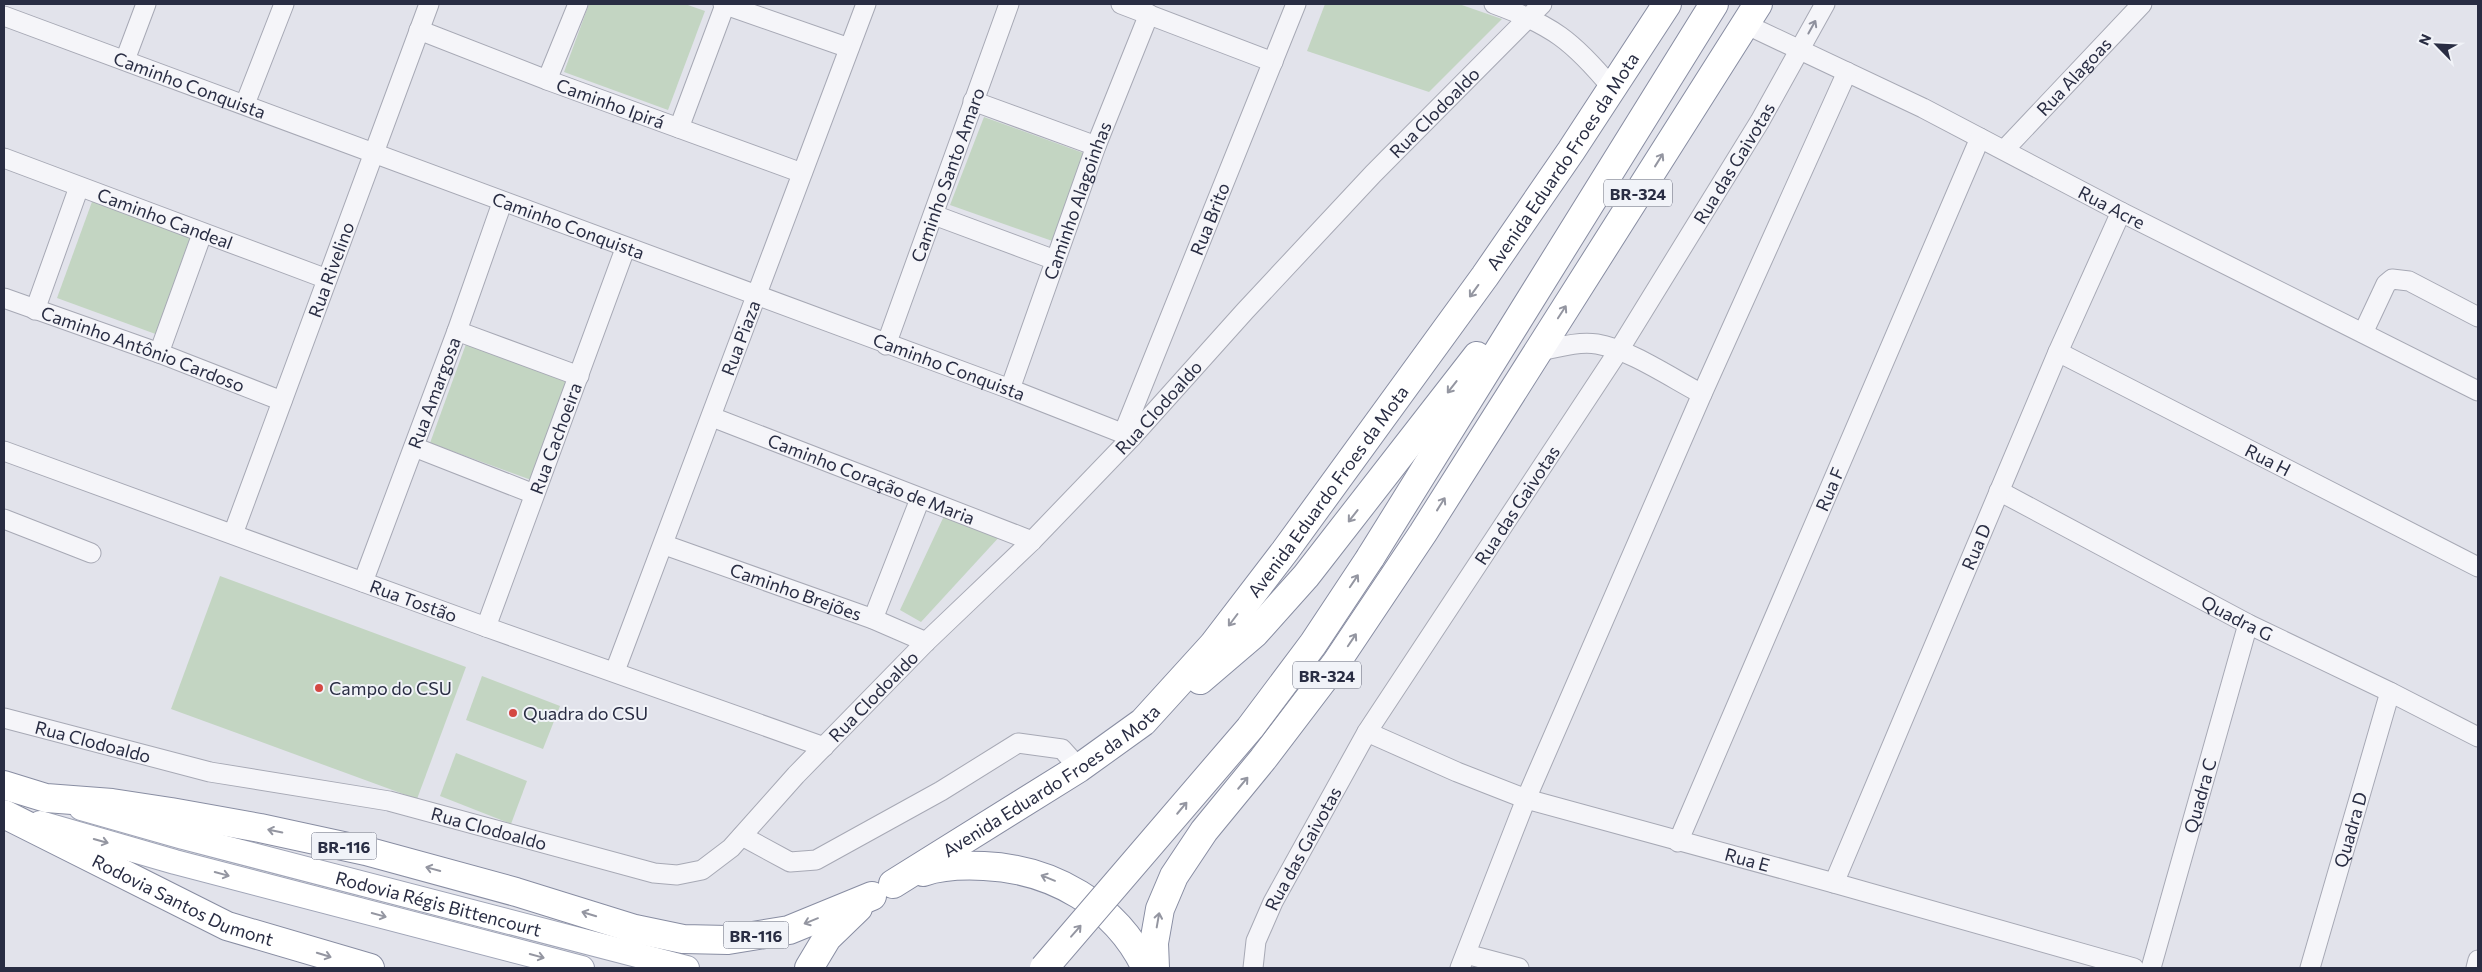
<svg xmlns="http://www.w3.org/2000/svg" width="2482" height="972" viewBox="0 0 2482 972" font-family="Commissioner,sans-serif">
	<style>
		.green { fill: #c3d5c2 }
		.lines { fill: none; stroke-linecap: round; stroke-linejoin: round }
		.minor-casing { stroke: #a7a9b5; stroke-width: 21 }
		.major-casing { stroke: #a0a5b7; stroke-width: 26 }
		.highway-casing { stroke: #888da2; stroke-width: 30 }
		.minor { stroke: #f5f5f9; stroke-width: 19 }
		.major { stroke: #fff; stroke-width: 24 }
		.highway { stroke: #fff; stroke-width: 28 }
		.highway-bridge-casing { stroke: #888da2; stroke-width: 30; stroke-linecap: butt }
		.highway-bridge { stroke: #fff; stroke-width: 28 }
		.oneway { stroke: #8f919e }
		.oneway2 { stroke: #9496a1 }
		.poi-dot { fill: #d44842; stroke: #f1f3f8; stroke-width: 2 }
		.labels { text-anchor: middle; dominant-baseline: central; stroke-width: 4; stroke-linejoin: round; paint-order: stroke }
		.shield { fill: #f1f3f8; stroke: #656879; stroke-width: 1 }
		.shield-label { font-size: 16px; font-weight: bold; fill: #292d43 }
		.street-label { font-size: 18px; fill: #292d43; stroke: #f1f3f8 }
		.poi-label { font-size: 18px; fill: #292d43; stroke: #f1f3f8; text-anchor: start }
	</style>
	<rect width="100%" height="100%" fill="#e2e3eb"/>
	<g class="green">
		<polygon points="589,4 685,4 705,11 668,110 564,72"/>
		<polygon points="1325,4 1459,4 1502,19 1429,92 1307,51"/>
		<polygon points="984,117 1089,155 1058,243 950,205"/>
		<polygon points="93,199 197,237 161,336 57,298"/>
		<polygon points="466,344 570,382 534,481 430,443"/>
		<polygon points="944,516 1001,535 921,622 900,610"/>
		<polygon points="220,576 466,667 417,799 171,709"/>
		<polygon points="482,676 560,706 543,749 466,720"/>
		<polygon points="456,753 527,781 511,824 440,796"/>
	</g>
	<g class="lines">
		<g class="minor-casing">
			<g id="minor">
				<polyline points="723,4 849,48"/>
				<polyline points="1121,4 1273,62"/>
				<path d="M 1494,4 C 1552,25 1573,41 1612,88"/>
				<path id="s1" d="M 4,16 L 1010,389 L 1132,437"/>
				<path id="s2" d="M 1745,24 L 1923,108 L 2121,212 L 2478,391"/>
				<path id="s3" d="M 419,30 L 547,80 L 802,173"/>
				<polyline points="125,60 146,4"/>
				<polyline points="547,80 578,4"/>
				<polyline points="973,101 1096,146"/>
				<polyline points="245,104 284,4"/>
				<polyline points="679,128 725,5"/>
				<path id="s4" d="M 2005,149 L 2142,4"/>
				<path id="s5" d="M 4,158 L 327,279"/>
				<polyline points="934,215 1055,260"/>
				<path id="s6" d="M 4,298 L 159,353 L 282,401"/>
				<polyline points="35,310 79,187"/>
				<polyline points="457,331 579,376"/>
				<polyline points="2363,333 2386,284 2392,279 2409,281 2478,317"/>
				<path id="s7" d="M 886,345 L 1009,4"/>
				<path d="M 1536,352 C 1556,348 1577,341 1597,344 C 1629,349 1673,379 1702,394"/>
				<path id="s8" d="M 2058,352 L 2478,567"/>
				<polyline points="159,353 202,234"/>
				<path id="s9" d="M 1010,389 L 1096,146 L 1149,14"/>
				<path id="s10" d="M 712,417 L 1032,541"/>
				<path id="s11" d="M 1123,434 L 1296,4"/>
				<polyline points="414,447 534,494"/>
				<path id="s12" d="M 4,451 L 486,627 L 824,747"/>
				<path id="s13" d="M 1999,491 L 2248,624 L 2390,692 L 2478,737"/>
				<polyline points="4,519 91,553"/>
				<path id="s14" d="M 233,534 L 429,4"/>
				<path id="s15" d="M 665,545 L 873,619 L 926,642"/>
				<path id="s16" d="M 363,582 L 457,331 L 502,203"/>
				<polyline points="873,619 920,499"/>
				<path id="s17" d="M 486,627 L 625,249"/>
				<path id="s18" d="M 615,671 L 866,4"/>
				<path id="s19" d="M 4,718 L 210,772 L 389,801 L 654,873 L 677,875 L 702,870 L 731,848 L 796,775 L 926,642 L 1032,541 L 1132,437 L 1245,311 L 1373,174 L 1542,4"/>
				<path id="s20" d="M 1367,732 L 1457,772 L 1526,799 L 1834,883 L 2134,968"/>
				<polyline points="742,836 790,862 816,860 941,791 1018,743 1062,749 1079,768"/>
				<path id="s21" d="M 1678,842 L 1980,138"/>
				<path id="s22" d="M 1834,883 L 2058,352 L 2121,212"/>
				<polyline points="1466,954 1519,968"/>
				<path id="s23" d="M 1253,968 L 1256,941 L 1273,902 L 1367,732 L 1619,350 L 1760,121 L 1825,4"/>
				<polyline points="1460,968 1526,799 1702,394 1847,72"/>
				<path id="s24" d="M 2151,968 L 2248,624"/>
				<path id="s25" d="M 2310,968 L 2390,692"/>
				<polyline points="2476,968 2478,960"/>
			</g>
		</g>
		<g class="major-casing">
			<g id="major">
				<path id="s26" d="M 81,808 L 183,837 L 687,968"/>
				<polyline points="40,823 175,862 582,968"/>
			</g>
		</g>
		<g class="highway-casing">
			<g id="highway">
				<polyline points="1370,558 1714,4"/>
				<polyline points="1200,680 1255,633 1306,576 1477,356"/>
				<polyline points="4,785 46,798 112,803 171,812 260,828 366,851 516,892 635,929 683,939 728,940 789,930 872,896"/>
				<path id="s27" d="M 4,814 L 227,926 L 370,968"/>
				<path d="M 923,872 C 943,865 964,865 984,866 C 1052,869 1116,905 1146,968"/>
				<path id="s28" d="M 893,884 L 1079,768 L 1143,722 L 1213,645 L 1285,551 L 1485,276 L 1571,151 L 1667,4"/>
				<polyline points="809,968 827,938 858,908"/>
				<polyline points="1155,968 1154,943 1160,909 1174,876 1204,831 1263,759 1336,663 1423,533 1758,4"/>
			</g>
		</g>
		<use href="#minor" class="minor"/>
		<use href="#major" class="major"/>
		<use href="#highway" class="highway"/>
		<g class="highway-bridge-casing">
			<polyline id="highway-bridge" points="1044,968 1250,728 1313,644 1370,558"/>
		</g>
		<use href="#highway-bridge" class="highway-bridge"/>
	</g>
	<defs><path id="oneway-shaft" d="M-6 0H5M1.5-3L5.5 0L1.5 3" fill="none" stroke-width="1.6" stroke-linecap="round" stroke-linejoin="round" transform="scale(1.25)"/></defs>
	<use class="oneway" href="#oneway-shaft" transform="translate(1812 27) rotate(-61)"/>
	<g class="oneway2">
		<use href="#oneway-shaft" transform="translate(1659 160) rotate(-58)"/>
		<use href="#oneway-shaft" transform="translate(1474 291) rotate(126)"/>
		<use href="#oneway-shaft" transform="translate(1562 312) rotate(-57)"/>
		<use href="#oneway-shaft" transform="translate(1452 387) rotate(128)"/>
		<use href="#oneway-shaft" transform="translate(1441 504) rotate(-58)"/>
		<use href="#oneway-shaft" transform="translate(1353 516) rotate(128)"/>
		<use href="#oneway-shaft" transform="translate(1354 581) rotate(-56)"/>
		<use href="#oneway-shaft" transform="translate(1233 620) rotate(127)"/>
		<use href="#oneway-shaft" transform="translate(1352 640) rotate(-56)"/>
		<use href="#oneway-shaft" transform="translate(1243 783) rotate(-50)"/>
		<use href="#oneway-shaft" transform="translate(1182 808) rotate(-50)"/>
		<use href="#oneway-shaft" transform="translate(275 831) rotate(-168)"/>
		<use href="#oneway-shaft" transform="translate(101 841) rotate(16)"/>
		<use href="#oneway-shaft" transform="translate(433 869) rotate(-165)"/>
		<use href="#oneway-shaft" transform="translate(222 874) rotate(15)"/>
		<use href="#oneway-shaft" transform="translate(1048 878) rotate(-158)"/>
		<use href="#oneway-shaft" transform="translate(589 914) rotate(-163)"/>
		<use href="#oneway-shaft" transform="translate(379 915) rotate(15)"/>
		<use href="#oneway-shaft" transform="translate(1158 920) rotate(-80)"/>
		<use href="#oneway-shaft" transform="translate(811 921) rotate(158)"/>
		<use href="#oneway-shaft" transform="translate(1076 931) rotate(-49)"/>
		<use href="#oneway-shaft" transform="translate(324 955) rotate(17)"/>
		<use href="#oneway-shaft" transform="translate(537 956) rotate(15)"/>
	</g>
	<g class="poi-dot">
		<circle cx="319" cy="688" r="5"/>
		<circle cx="513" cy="713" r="5"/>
	</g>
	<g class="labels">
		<g class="shield">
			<rect x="1604" y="179.5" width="68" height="27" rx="4"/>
			<rect x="1293" y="661.5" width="68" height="27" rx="4"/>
			<rect x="311.5" y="832.5" width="65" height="27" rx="4"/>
			<rect x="723.5" y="921.5" width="65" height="27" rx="4"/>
		</g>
		<g class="shield-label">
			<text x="1638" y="193">BR-324</text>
			<text x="1327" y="675">BR-324</text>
			<text x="344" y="846">BR-116</text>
			<text x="756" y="935">BR-116</text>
		</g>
		<g class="street-label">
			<text stroke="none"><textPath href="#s4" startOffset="100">Rua Alagoas</textPath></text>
			<text stroke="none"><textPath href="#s1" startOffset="198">Caminho Conquista</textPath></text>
			<text stroke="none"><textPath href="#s3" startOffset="205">Caminho Ipirá</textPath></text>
			<text stroke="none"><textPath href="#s19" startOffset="1772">Rua Clodoaldo</textPath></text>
			<text stroke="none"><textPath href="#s28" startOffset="999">Avenida Eduardo Froes da Mota</textPath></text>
			<text stroke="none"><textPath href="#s23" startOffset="941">Rua das Gaivotas</textPath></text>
			<text stroke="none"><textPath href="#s7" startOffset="181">Caminho Santo Amaro</textPath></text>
			<text stroke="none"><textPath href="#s9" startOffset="200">Caminho Alagoinhas</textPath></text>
			<text stroke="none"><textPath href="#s2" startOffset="410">Rua Acre</textPath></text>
			<text stroke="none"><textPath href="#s5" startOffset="172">Caminho Candeal</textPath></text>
			<text stroke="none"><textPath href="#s11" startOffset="232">Rua Brito</textPath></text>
			<text stroke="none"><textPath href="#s1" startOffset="602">Caminho Conquista</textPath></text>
			<text stroke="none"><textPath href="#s14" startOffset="282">Rua Rivelino</textPath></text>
			<text stroke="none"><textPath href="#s18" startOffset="356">Rua Piaza</textPath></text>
			<text stroke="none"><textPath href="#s6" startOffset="148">Caminho Antônio Cardoso</textPath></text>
			<text stroke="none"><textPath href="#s1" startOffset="1008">Caminho Conquista</textPath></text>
			<text stroke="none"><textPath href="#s16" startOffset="202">Rua Amargosa</textPath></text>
			<text stroke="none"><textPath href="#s19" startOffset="1368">Rua Clodoaldo</textPath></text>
			<text stroke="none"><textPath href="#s17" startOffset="201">Rua Cachoeira</textPath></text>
			<text stroke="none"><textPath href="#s8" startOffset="236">Rua H</textPath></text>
			<text stroke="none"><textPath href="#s10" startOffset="171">Caminho Coração de Maria</textPath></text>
			<text stroke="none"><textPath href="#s21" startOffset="384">Rua F</textPath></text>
			<text stroke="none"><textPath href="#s28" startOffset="594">Avenida Eduardo Froes da Mota</textPath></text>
			<text stroke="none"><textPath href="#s23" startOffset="536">Rua das Gaivotas</textPath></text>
			<text stroke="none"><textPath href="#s22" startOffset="365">Rua D</textPath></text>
			<text stroke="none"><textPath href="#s15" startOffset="139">Caminho Brejões</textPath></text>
			<text stroke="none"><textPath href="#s12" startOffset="436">Rua Tostão</textPath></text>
			<text stroke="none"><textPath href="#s13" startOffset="270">Quadra G</textPath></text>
			<text stroke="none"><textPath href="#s19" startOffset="962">Rua Clodoaldo</textPath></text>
			<text stroke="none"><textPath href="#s19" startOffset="92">Rua Clodoaldo</textPath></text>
			<text stroke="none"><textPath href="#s28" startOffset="189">Avenida Eduardo Froes da Mota</textPath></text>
			<text stroke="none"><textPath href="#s24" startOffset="179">Quadra C</textPath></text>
			<text stroke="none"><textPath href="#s19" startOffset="498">Rua Clodoaldo</textPath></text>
			<text stroke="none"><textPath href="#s25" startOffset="144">Quadra D</textPath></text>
			<text stroke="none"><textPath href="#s23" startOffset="131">Rua das Gaivotas</textPath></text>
			<text stroke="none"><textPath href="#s20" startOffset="402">Rua E</textPath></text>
			<text stroke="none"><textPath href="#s27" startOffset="199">Rodovia Santos Dumont</textPath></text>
			<text stroke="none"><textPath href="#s26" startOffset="370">Rodovia Régis Bittencourt</textPath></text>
		</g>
		<g class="poi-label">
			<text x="329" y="688">Campo do CSU</text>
			<text x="523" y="713">Quadra do CSU</text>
		</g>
	</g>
	<rect width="2482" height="972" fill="none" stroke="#292d43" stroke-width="10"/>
	<g transform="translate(2437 45) rotate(294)" stroke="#f1f3f8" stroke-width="4" paint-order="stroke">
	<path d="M0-4L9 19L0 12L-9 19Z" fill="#292d43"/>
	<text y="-8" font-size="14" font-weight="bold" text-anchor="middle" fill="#292d43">N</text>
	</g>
</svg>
